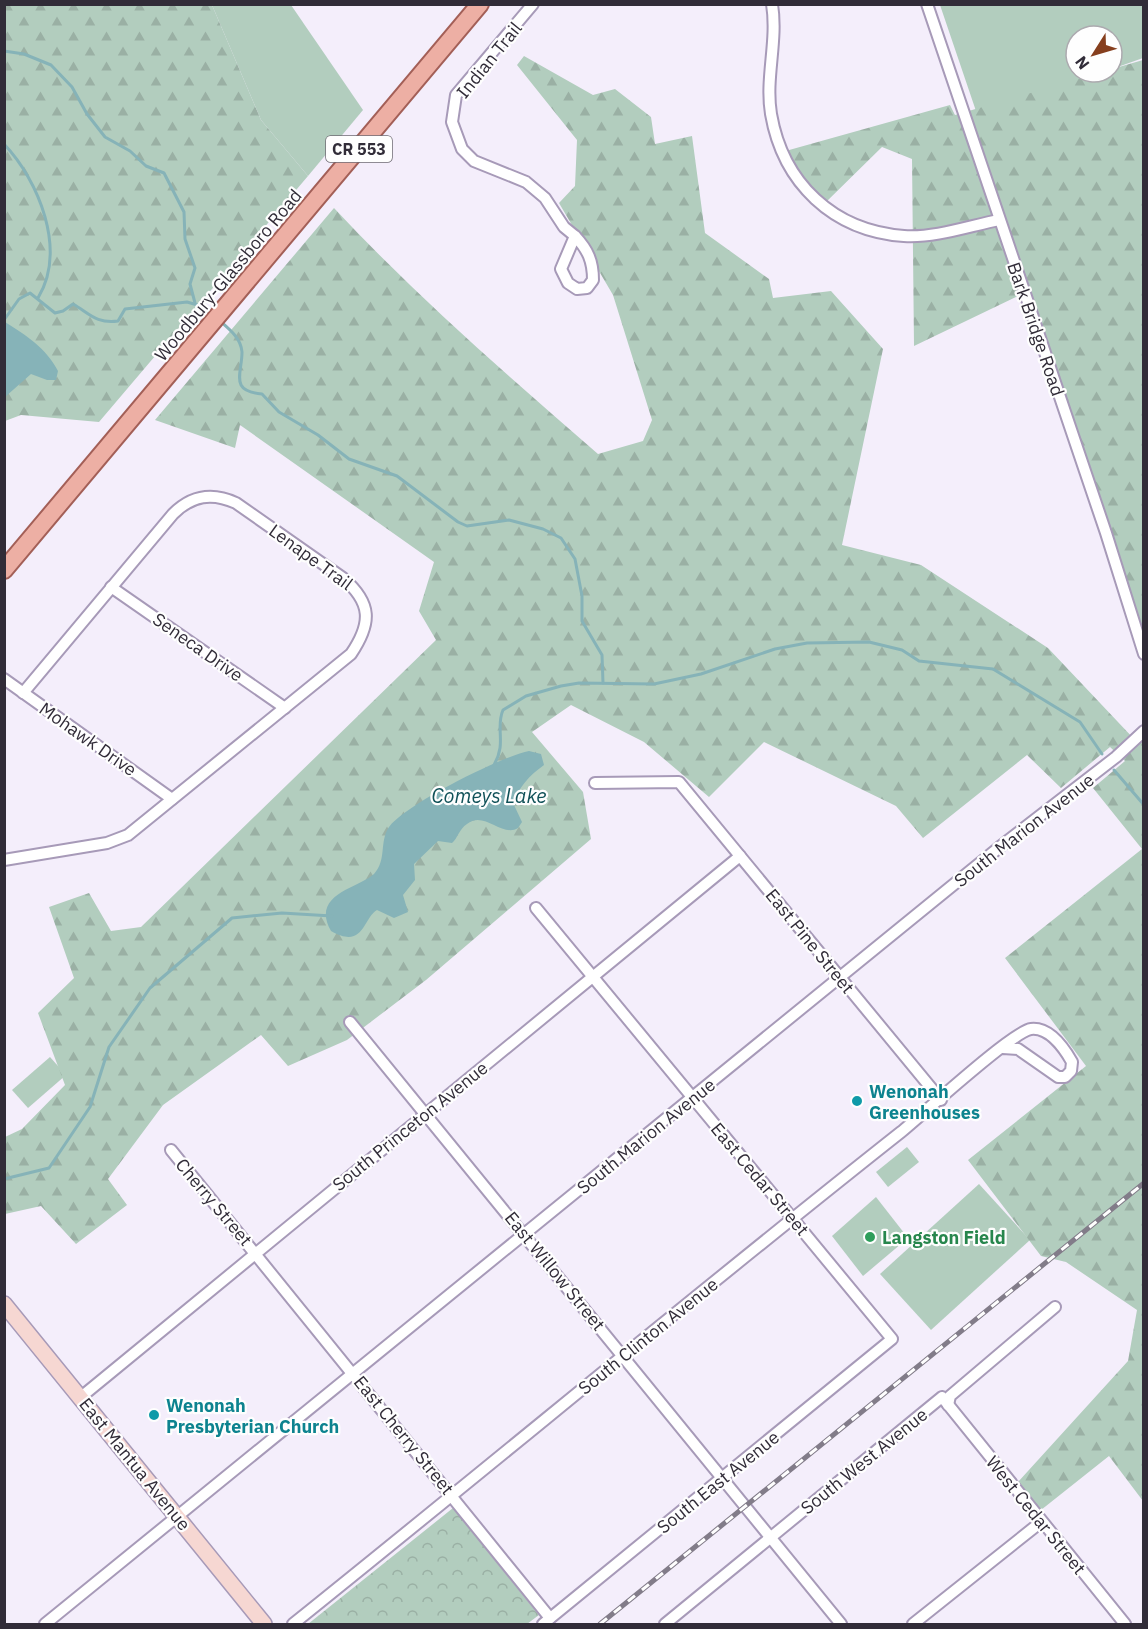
<svg xmlns="http://www.w3.org/2000/svg" width="1148" height="1629" viewBox="0 0 1148 1629" font-family="'IBM Plex Sans',sans-serif">
	<style>
		.green { fill: #b2cdbe }
		.forest { fill: url(#forest-firs) }
		.park { fill: url(#park-crowns) }
		.water { fill: #86b3b8 }
		.lines { fill: none; stroke-linecap: round; stroke-linejoin: round }
		.stream { stroke: #86b3b8; stroke-width: 3 }
		.street-casing { stroke: #a79ab8; stroke-width: 14 }
		.secondary-casing { stroke: #a79ab8; stroke-width: 18 }
		.primary-casing { stroke: #a35f57; stroke-width: 20 }
		.street { stroke: #fff; stroke-width: 10 }
		.secondary { stroke: #f6d7d2; stroke-width: 15 }
		.primary { stroke: #edafa4; stroke-width: 16 }
		.rail-casing { stroke: #827c89; stroke-width: 5 }
		.rail { stroke: #fefefe; stroke-width: 3; stroke-dasharray: 9; stroke-linecap: butt }
		.culture-dot { fill: #0f9aa8; stroke: #fefefe; stroke-width: 2 }
		.leisure-dot { fill: #2e9e5b; stroke: #fefefe; stroke-width: 2 }
		.labels { text-anchor: middle; dominant-baseline: central; stroke-width: 4.5; stroke-linejoin: round; paint-order: stroke }
		.shield { fill: #fefefe; stroke: #6e6b73; stroke-width: 1.5 }
		.shield-label { font-size: 16px; font-weight: bold; fill: #312c38 }
		.street-label { font-size: 18px; fill: #312c38; stroke: #fefefe }
		.culture-label { font-size: 18px; font-weight: bold; fill: #0d838f; stroke: #fefefe; text-anchor: start }
		.leisure-label { font-size: 18px; font-weight: bold; fill: #27864d; stroke: #fefefe; text-anchor: start }
		.water-label { font-size: 20px; font-style: italic; fill: #105158; stroke: #fefefe }
	</style>
	<defs>
		<pattern id="forest-firs" width="22" height="20" patternUnits="userSpaceOnUse" patternTransform="scale(1.5)"><rect width="22" height="20" fill="#b2cdbe"/><path d="M5 1l3.5 6h-7zM16 11l3.5 6h-7z" fill="#9ab0a4"/></pattern>
		<pattern id="park-crowns" width="20" height="18" patternUnits="userSpaceOnUse" patternTransform="scale(1.5)"><rect width="20" height="18" fill="#b2cdbe"/><path d="M2 6a3 3 0 1 1 6 0M12 15a3 3 0 1 1 6 0" fill="none" stroke="#9ab0a4"/></pattern>
	</defs>
	<rect width="100%" height="100%" fill="#f4eefb"/>
	<g class="green">
		<polygon points="212,5 291,5 363,110 308,176 261,120"/>
		<polygon points="940,5 1143,5 1143,58 1112,69 1112,36 1076,36 1076,72 1102,72 977,114"/>
		<polygon points="50,1057 66,1075 28,1108 12,1090"/>
		<polygon points="907,1147 919,1162 888,1187 876,1172"/>
		<polygon points="979,1184 1030,1240 931,1330 880,1274"/>
		<polygon points="876,1197 908,1238 863,1276 832,1236"/>
	</g>
	<g class="forest">
		<polygon points="5,5 212,5 261,120 308,176 99,422 21,415 5,421"/>
		<path d="M 524,56 L 593,95 L 615,89 L 651,117 L 655,144 L 692,136 L 705,233 L 769,279 L 773,298 L 831,291 L 883,349 L 842,545 L 921,565 L 1048,648 L 1135,740 L 1143,735 L 1143,1501 L 1109,1456 L 1041,1510 L 1018,1482 L 1128,1361 L 1137,1310 L 1066,1262 L 1041,1256 L 968,1160 L 1086,1066 L 1005,958 L 1142,849 L 1093,788 L 1125,761 L 1110,747 L 1061,788 L 1027,755 L 923,838 L 896,806 L 764,742 L 709,797 L 644,742 L 571,705 L 532,732 L 583,792 L 591,839 L 426,980 L 347,1040 L 288,1066 L 261,1035 L 163,1105 L 108,1179 L 127,1205 L 76,1244 L 41,1206 L 5,1214 L 5,1137 L 22,1129 L 65,1085 L 38,1013 L 74,978 L 49,907 L 89,893 L 111,931 L 141,927 L 436,640 L 419,611 L 434,562 L 240,425 L 235,448 L 155,420 L 334,208 C 416,296 507,375 598,454 L 643,441 L 652,420 L 613,295 L 559,203 L 575,186 L 577,140 L 517,65 Z"/>
		<polygon points="1143,60 1144,633 1141,636 1024,293 914,346 912,159 882,147 823,205 782,152 950,105 955,115 1102,72 1112,72 1112,69"/>
	</g>
	<polygon class="park" points="453,1508 539,1615 527,1624 308,1624"/>
	<g class="water">
		<path d="M 5,322 C 26,335 46,348 58,371 L 56,380 L 47,380 L 31,374 L 5,397 Z"/>
		<path d="M 529,751 L 541,754 L 544,765 C 530,775 517,788 514,805 L 522,822 L 518,828 C 502,838 484,810 467,824 C 459,829 458,838 452,843 L 438,841 L 414,864 L 415,880 L 403,895 L 408,912 L 394,918 L 377,910 C 363,918 364,950 331,931 C 310,894 359,888 374,874 C 387,860 379,842 389,827 C 406,804 500,757 529,751 Z"/>
	</g>
	<g class="lines">
		<g class="stream">
			<polyline points="4,51 24,54 51,65 72,87 87,114 105,137 130,151 146,166 164,173 184,212 185,239 195,268 190,284 195,303"/>
			<path d="M 4,144 C 39,181 67,250 38,298"/>
			<path d="M 4,320 L 19,299 L 30,293 L 55,313 L 63,311 L 73,304 C 89,313 96,324 118,321 L 125,309 L 187,302 L 201,306 L 212,315"/>
			<path d="M 220,321 C 229,329 241,338 242,352 C 242,374 229,391 262,394 L 279,412 L 318,435 L 349,459 L 397,476 L 458,522 L 467,526 L 509,520 L 543,529 L 561,538 L 575,559 L 582,596 L 582,621 L 602,655 L 603,683"/>
			<path d="M 494,765 C 507,743 495,728 503,710 L 526,696 L 561,686 L 579,683 L 654,684 L 701,674 L 775,649 L 807,643 L 869,642 L 902,650 L 919,661 L 993,669 L 1080,722 L 1102,754"/>
			<polyline points="1114,770 1144,805"/>
			<polyline points="1144,848 1144,850"/>
			<polyline points="4,1179 49,1168 90,1107 109,1047 150,988 232,918 282,913 332,916"/>
		</g>
		<g class="street-casing">
			<g id="street">
				<polyline points="533,4 456,95 452,122 462,149 474,161 526,182 545,198 564,227 575,236"/>
				<path d="M 772,4 C 778,41 765,78 771,114 C 783,183 833,231 904,236 C 935,238 969,226 999,220"/>
				<polyline points="927,4 1106,533 1144,654"/>
				<path d="M 575,236 C 588,250 593,261 593,280 L 587,288 L 577,289 L 568,283 L 561,269 Z"/>
				<polyline points="111,587 285,708"/>
				<polyline points="4,679 172,799"/>
				<polyline points="595,783 679,782 941,1100"/>
				<path d="M 4,860 L 107,843 L 128,835 L 351,654 C 372,623 372,603 343,578 L 236,503 C 212,492 192,495 173,514 L 23,693"/>
				<polyline points="536,908 892,1339 543,1624"/>
				<polyline points="350,1022 841,1624"/>
				<polyline points="171,1150 550,1618"/>
				<polyline points="81,1397 740,856"/>
				<polyline points="948,1405 950,1396 1055,1307"/>
				<polyline points="45,1624 1001,846 1116,757 1144,731"/>
				<path d="M 293,1624 C 496,1461 696,1294 901,1132 C 922,1115 1013,1031 1031,1029 C 1049,1027 1064,1048 1072,1062 L 1071,1071 L 1065,1077 L 1058,1077 L 1018,1049 L 1003,1048"/>
				<polyline points="665,1624 942,1397 1125,1624"/>
				<polyline points="913,1624 1041,1522"/>
			</g>
		</g>
		<g class="secondary-casing">
			<polyline id="secondary" points="4,1304 264,1624"/>
		</g>
		<g class="primary-casing">
			<polyline id="primary" points="4,570 480,4"/>
		</g>
		<use href="#street" class="street"/>
		<use href="#secondary" class="secondary"/>
		<use href="#primary" class="primary"/>
		<g class="rail-casing">
			<polyline id="rail" points="600,1624 1144,1183"/>
		</g>
		<use href="#rail" class="rail"/>
	</g>
	<g class="culture-dot">
		<circle cx="857" cy="1101" r="6"/>
		<circle cx="154" cy="1415" r="6"/>
	</g>
	<circle class="leisure-dot" cx="870" cy="1237" r="6"/>
	<g class="labels">
		<rect class="shield" x="326" y="136" width="66" height="26" rx="4.5"/>
		<g class="shield-label">
			<text x="359" y="149">CR 553</text>
		</g>
		<g class="street-label">
			<text transform="translate(489 60) rotate(-51)">Indian Trail</text>
			<text transform="translate(228 275) rotate(-50)">Woodbury-Glassboro Road</text>
			<text transform="translate(1036 329) rotate(71)">Bark Bridge Road</text>
			<text transform="translate(311 557) rotate(36)">Lenape Trail</text>
			<text transform="translate(198 647) rotate(35)">Seneca Drive</text>
			<text transform="translate(88 739) rotate(35)">Mohawk Drive</text>
			<text transform="translate(1024 830) rotate(-38)">South Marion Avenue</text>
			<text transform="translate(810 941) rotate(51)">East Pine Street</text>
			<text transform="translate(410 1126) rotate(-39)">South Princeton Avenue</text>
			<text transform="translate(646 1136) rotate(-39)">South Marion Avenue</text>
			<text transform="translate(760 1179) rotate(50)">East Cedar Street</text>
			<text transform="translate(214 1202) rotate(50)">Cherry Street</text>
			<text transform="translate(555 1271) rotate(51)">East Willow Street</text>
			<text transform="translate(648 1336) rotate(-39)">South Clinton Avenue</text>
			<text transform="translate(404 1435) rotate(51)">East Cherry Street</text>
			<text transform="translate(864 1461) rotate(-39)">South West Avenue</text>
			<text transform="translate(135 1464) rotate(51)">East Mantua Avenue</text>
			<text transform="translate(718 1482) rotate(-39)">South East Avenue</text>
			<text transform="translate(1036 1515) rotate(51)">West Cedar Street</text>
		</g>
		<g class="culture-label">
			<text x="869" y="1091">Wenonah<tspan x="869" dy="21">Greenhouses</tspan></text>
			<text x="166" y="1405">Wenonah<tspan x="166" dy="21">Presbyterian Church</tspan></text>
		</g>
		<g class="leisure-label">
			<text x="882" y="1237">Langston Field</text>
		</g>
		<g class="water-label">
			<text x="489" y="795">Comeys Lake</text>
		</g>
	</g>
	<rect width="1148" height="1629" fill="none" stroke="#312c38" stroke-width="12"/>
	<g transform="translate(1094 54) rotate(233)"><circle r="28" fill="#fefefe" stroke="#acaaaf" stroke-width="1.5"/>
	<path d="M0-4.5L10 22L0 15L-10 22Z" fill="#863f1e"/>
	<text y="-9" font-size="16" font-weight="bold" text-anchor="middle" fill="#312c38">N</text>
	</g>
</svg>
